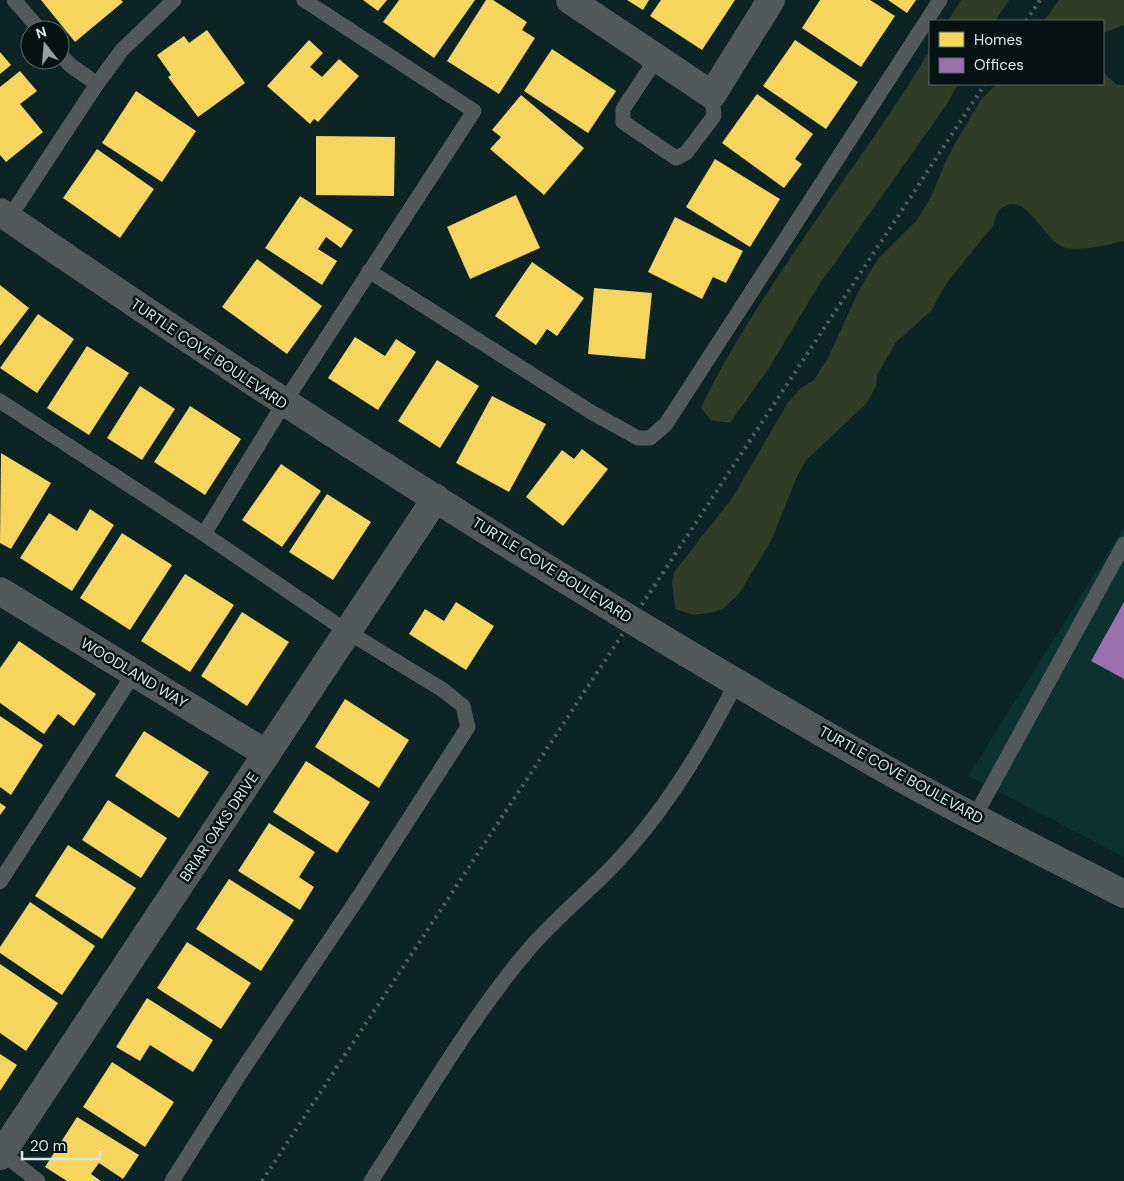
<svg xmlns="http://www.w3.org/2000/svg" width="1124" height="1181" viewBox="0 0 1124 1181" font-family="'DM Sans',sans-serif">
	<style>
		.built { fill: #0b3230 }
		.green { fill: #2d3d26 }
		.homes { fill: #f6d55c }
		.offices { fill: #9970ab }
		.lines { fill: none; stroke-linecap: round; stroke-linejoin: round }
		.lane { stroke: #505a58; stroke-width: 15 }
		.street { stroke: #505a58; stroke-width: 28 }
		.rail { stroke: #53605e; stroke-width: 4; stroke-dasharray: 2.5 5; stroke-linecap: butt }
		.labels { text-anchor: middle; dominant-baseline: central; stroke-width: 5; stroke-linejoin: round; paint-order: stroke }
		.street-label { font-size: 15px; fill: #d4eae8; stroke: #041312 }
	</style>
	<rect width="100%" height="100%" fill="#0c2423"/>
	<polygon class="built" points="1124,527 1124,857 968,776"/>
	<g class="green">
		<polygon points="961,0 1009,0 995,21 948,21"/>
		<polygon points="1059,0 1124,0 1124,25 1103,33 1103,21 1044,21"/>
		<path d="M 930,50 L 930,84 L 958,84 L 947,104 L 817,288 L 769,368 L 730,423 L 710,420 L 701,407 C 764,280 857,171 930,50 Z"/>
		<path d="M 1103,72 L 1117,85 L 1124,85 L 1124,241 C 1106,245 1085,251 1067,248 C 1044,243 1031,197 1007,205 C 997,209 995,216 993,226 L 948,281 L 931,311 L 896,342 L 877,375 L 876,386 L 867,403 L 806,460 L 796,479 L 771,541 L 739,594 L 724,608 L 714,612 L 694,615 L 675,609 L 672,581 L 674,572 L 733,497 L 787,404 L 801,388 L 814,380 L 827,360 L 860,288 L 878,259 L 917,220 L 931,197 L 948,156 L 980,101 L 996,84 L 1103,84 Z"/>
	</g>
	<g class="homes">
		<polygon points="41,0 121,0 123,2 75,42"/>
		<polygon points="363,0 387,0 378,11"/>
		<polygon points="399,0 475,0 434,58 383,22"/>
		<polygon points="486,0 493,0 527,22 522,30 535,38 499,94 447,61"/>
		<polygon points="627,0 649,0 643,10"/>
		<polygon points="661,0 735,0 702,50 650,16"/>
		<polygon points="820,0 870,0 895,16 861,67 802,28"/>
		<polygon points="888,0 916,0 907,13"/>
		<polygon points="207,30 245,83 198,117 168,77 171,75 157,55 184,36 189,43"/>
		<polygon points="309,40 323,53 310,67 322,77 339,59 359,76 318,122 314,119 310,124 267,86"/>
		<polygon points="795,40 858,82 826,129 763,86"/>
		<polygon points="552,49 616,91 588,133 524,91"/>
		<polygon points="0,52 11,65 0,74"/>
		<polygon points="20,71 37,91 20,104 43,132 6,162 0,155 0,87"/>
		<polygon points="136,91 196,131 162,182 102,143"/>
		<polygon points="757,94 813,134 795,159 802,164 784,188 722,143"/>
		<polygon points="521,95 584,148 544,195 490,149 501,137 492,130"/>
		<polygon points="316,136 395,137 394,196 316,195"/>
		<polygon points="97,149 154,189 120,238 63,198"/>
		<polygon points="715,159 780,199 750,247 686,207"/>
		<polygon points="516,195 540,248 470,279 447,227"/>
		<polygon points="300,196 353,230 341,248 326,237 318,249 337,261 322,285 265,248"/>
		<polygon points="675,217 743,251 726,283 713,277 702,299 648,272"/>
		<polygon points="257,259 322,306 287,354 222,307"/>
		<polygon points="532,262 584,298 557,336 547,329 536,345 495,316"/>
		<polygon points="0,285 29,308 0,346"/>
		<polygon points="594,288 652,293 645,359 588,354"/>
		<polygon points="38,314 74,339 37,393 0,368"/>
		<polygon points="355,337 385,356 396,339 416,352 378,410 328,378"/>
		<polygon points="87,346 129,373 89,435 47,408"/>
		<polygon points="437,360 479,386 440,448 398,421"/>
		<polygon points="140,386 175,409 142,460 107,438"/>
		<polygon points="492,396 546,424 509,492 456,463"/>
		<polygon points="190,406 241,439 205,495 154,462"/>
		<polygon points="582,449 608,469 563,526 526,497 562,450 574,459"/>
		<polygon points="1,453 51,483 11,549 0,543"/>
		<polygon points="281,464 321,491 282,547 242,520"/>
		<polygon points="327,494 371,522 333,580 289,552"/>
		<polygon points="90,509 114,525 72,591 20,558 49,513 77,531"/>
		<polygon points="122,533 172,565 130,630 80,598"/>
		<polygon points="185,574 234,605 190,672 141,641"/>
		<polygon points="456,602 494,626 466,670 409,634 425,609 444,621"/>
		<polygon points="242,612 289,642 247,706 201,676"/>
		<polygon points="19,641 96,694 74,726 58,714 44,734 0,703 0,668"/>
		<polygon points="345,699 409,740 379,788 315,747"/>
		<polygon points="0,716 43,745 11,795 0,787"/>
		<polygon points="144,731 209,772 179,818 115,776"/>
		<polygon points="306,761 370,802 337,853 273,812"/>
		<polygon points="108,800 167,838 141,878 82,840"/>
		<polygon points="0,803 6,807 0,815"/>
		<polygon points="269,823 315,852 299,877 314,887 300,910 238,871"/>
		<polygon points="68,845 136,888 102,939 35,896"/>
		<polygon points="229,879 294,920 261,971 196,929"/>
		<polygon points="30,902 95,946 62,995 0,953 0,947"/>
		<polygon points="187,942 251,983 221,1029 157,988"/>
		<polygon points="0,964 58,1003 26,1051 0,1033"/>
		<polygon points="147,998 213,1040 193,1072 150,1045 140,1061 116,1047"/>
		<polygon points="0,1054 17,1065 0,1091"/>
		<polygon points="112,1062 174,1102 145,1147 83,1107"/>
		<polygon points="77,1117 139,1155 123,1179 99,1163 91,1174 101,1181 67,1181 45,1167"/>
	</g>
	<polygon class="offices" points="1124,602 1124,679 1091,661"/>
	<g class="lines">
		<g class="lane">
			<polyline points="14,0 40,30"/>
			<polyline points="60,54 70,65 97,84"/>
			<polyline points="657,58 623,109 623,122 676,158 686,153 714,116 712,95"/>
			<polyline points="9,218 97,84 122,50 174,0"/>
			<polyline points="369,271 591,412 638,438 650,438 666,424 940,0"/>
			<polyline points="0,401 204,534 348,632 443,690 463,706 468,727 360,895 241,1072 172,1181"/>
			<polyline points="204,534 284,403 474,111 304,0"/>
			<polyline points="975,816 1124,544"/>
			<polyline points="0,882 134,673"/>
			<polyline points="2,1153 38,1181"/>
			<path d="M 371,1181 C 422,1103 469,1020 529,949 C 553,921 581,898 607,872 C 661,818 703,749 737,681"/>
		</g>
		<g class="street">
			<polyline points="570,0 712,95 771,0"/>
			<path d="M 0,212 C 285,408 578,593 878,765 C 958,811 1042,852 1124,894"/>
			<polyline points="0,591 267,754"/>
			<polyline points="0,1156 436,498"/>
		</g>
		<g class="rail">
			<polyline points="1026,21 1040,0"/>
			<polyline points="262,1181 985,84"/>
		</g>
	</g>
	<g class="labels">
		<g class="street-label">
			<text transform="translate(209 354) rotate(34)">TURTLE COVE BOULEVARD</text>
			<text transform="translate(552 570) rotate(32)">TURTLE COVE BOULEVARD</text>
			<text transform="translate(134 673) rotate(31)">WOODLAND WAY</text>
			<text transform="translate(901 775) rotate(29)">TURTLE COVE BOULEVARD</text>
			<text transform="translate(219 827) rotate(-56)">BRIAR OAKS DRIVE</text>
		</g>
	</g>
	<rect x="929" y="20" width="175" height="65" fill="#041312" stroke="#576968"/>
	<rect x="939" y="32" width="25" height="15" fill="#f6d55c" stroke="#576968"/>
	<text x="974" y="45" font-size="15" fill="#d4eae8">Homes</text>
	<rect x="939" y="58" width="25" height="15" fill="#9970ab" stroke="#576968"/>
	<text x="974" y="70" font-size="15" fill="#d4eae8">Offices</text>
	<g transform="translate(45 45) rotate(343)"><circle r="24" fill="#041312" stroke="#576968"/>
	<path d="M0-4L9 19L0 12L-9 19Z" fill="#8ea5a3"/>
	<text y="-8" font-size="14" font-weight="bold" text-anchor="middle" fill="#d4eae8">N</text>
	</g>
	<path d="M22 1151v8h78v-8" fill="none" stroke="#d4eae8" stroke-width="2.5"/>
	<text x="30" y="1151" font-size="15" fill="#d4eae8" stroke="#041312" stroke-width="4" paint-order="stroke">20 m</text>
</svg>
